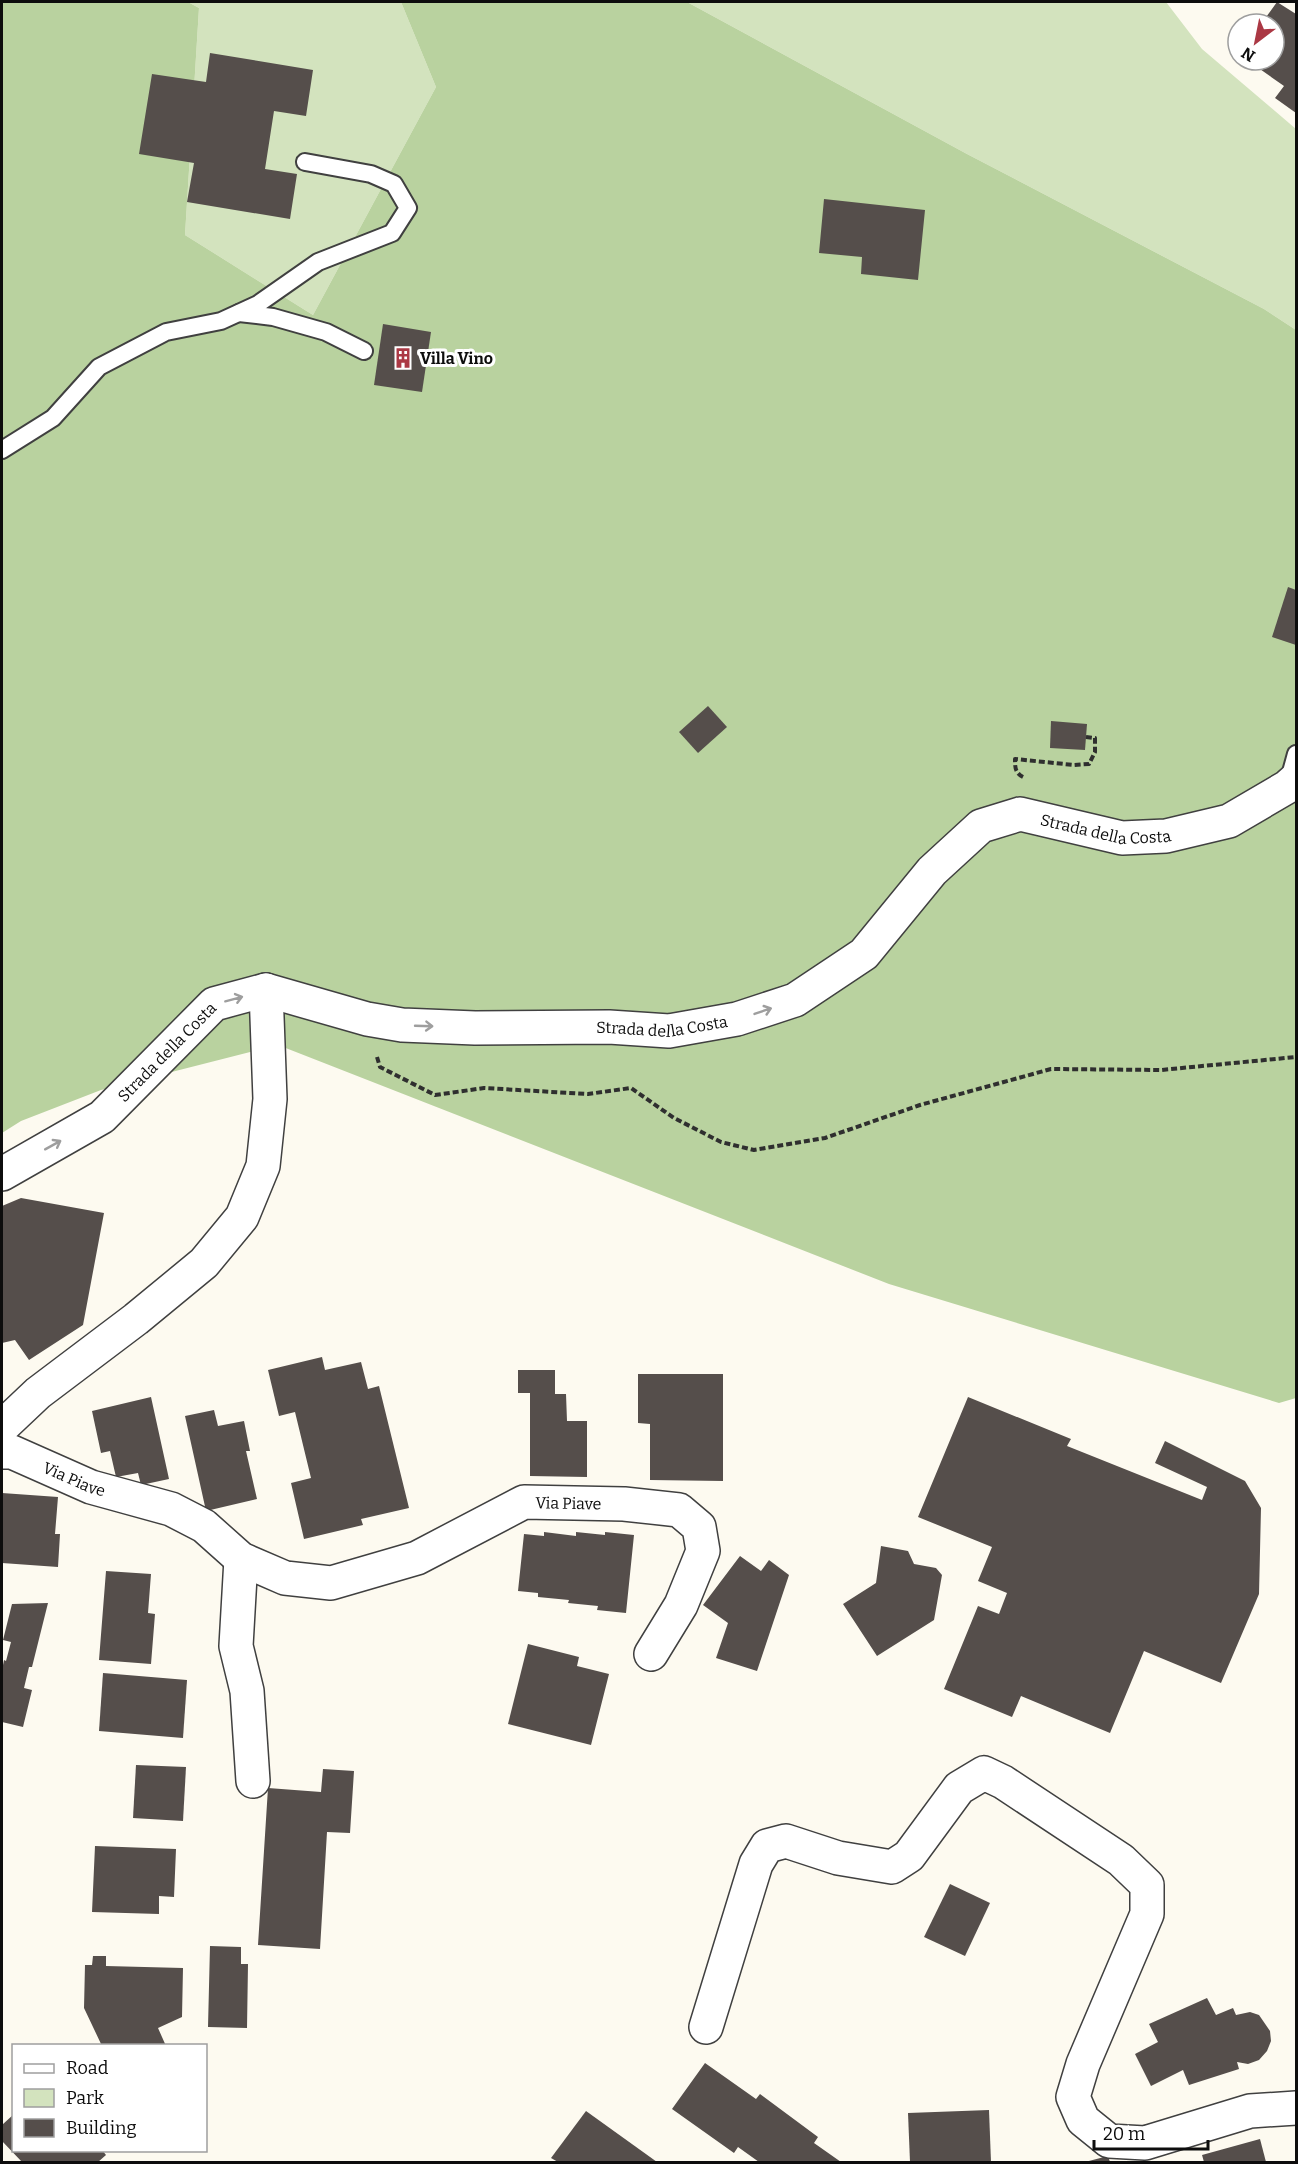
<svg xmlns="http://www.w3.org/2000/svg" width="1298" height="2164" viewBox="0 0 1298 2164" font-family="Bitter,serif">
	<style>
		.green { fill: #d3e3be }
		.forest { fill: #b9d29f }
		.building { fill: #554e4b }
		.lines { fill: none; stroke-linecap: round; stroke-linejoin: round }
		.lane-casing { stroke: #404040; stroke-width: 20 }
		.street-casing { stroke: #404040; stroke-width: 36 }
		.path { stroke: #2f2f2f; stroke-width: 4; stroke-dasharray: 6 3; stroke-linecap: butt }
		.lane { stroke: #fff; stroke-width: 16 }
		.street { stroke: #fff; stroke-width: 33 }
		.oneway { stroke: #9e9e9e }
		.labels { text-anchor: middle; dominant-baseline: central; stroke-width: 6; stroke-linejoin: round; paint-order: stroke }
		.poi-label { font-size: 16px; font-weight: bold; fill: #0d0d0d; stroke: #fff; text-anchor: start }
		.street-label { font-size: 16px; fill: #0d0d0d; stroke: #fff }
	</style>
	<rect width="100%" height="100%" fill="#fdfaf0"/>
	<g class="green">
		<polygon points="188,2 401,2 436,87 313,315 185,235 199,8"/>
		<polygon points="687,2 1166,2 1202,49 1296,129 1296,330 1264,309 967,154"/>
	</g>
	<polygon class="forest" points="2,2 188,2 199,8 185,235 313,315 436,87 401,2 687,2 967,154 1264,309 1296,330 1296,1398 1279,1403 889,1284 278,1045 101,1090 21,1121 2,1133"/>
	<g class="building">
		<polygon points="1277,2 1296,14 1296,113 1275,98 1284,86 1247,60 1274,60 1274,24 1261,24"/>
		<polygon points="210,53 313,70 306,116 274,111 265,169 297,174 290,219 187,202 194,163 139,154 152,74 206,82"/>
		<polygon points="824,199 925,210 918,280 861,274 862,257 819,253"/>
		<polygon points="383,324 431,332 422,392 374,385"/>
		<polygon points="1288,587 1296,590 1296,645 1272,637"/>
		<polygon points="708,706 727,727 698,753 679,732"/>
		<polygon points="1051,721 1087,724 1085,750 1050,748"/>
		<polygon points="21,1198 104,1213 83,1325 29,1360 15,1340 2,1343 2,1206"/>
		<polygon points="322,1357 325,1370 361,1362 368,1389 379,1386 409,1508 361,1519 363,1525 304,1539 291,1483 311,1478 295,1412 279,1416 268,1370"/>
		<polygon points="518,1370 555,1370 555,1394 566,1394 567,1421 587,1421 587,1477 530,1476 530,1393 518,1393"/>
		<polygon points="638,1374 723,1374 723,1481 650,1480 650,1424 638,1423"/>
		<polygon points="151,1397 169,1479 141,1485 138,1473 116,1477 110,1451 101,1453 92,1411"/>
		<polygon points="968,1397 1071,1439 1067,1446 1202,1500 1207,1487 1155,1463 1165,1441 1245,1481 1261,1508 1259,1594 1221,1683 1144,1651 1110,1733 1021,1696 1012,1717 944,1689 978,1606 999,1614 1007,1593 978,1581 992,1547 918,1517"/>
		<polygon points="214,1410 218,1426 244,1421 250,1451 246,1451 257,1499 206,1511 185,1416"/>
		<polygon points="2,1493 58,1497 55,1534 60,1534 58,1567 2,1563"/>
		<polygon points="544,1532 576,1536 576,1532 605,1535 605,1532 634,1535 626,1613 597,1610 598,1606 568,1603 569,1600 538,1597 538,1593 518,1591 524,1534 544,1536"/>
		<polygon points="881,1546 908,1551 914,1564 936,1568 942,1575 934,1620 877,1656 843,1604 876,1583"/>
		<polygon points="740,1556 761,1571 769,1560 789,1575 757,1671 716,1658 728,1623 703,1605"/>
		<polygon points="106,1571 151,1574 148,1613 155,1614 151,1664 99,1660"/>
		<polygon points="48,1603 32,1667 29,1667 24,1688 32,1690 23,1727 2,1722 2,1670 4,1660 6,1661 11,1642 3,1640 12,1604"/>
		<polygon points="528,1644 579,1657 577,1666 609,1674 591,1745 508,1724"/>
		<polygon points="103,1673 187,1680 183,1738 99,1731"/>
		<polygon points="136,1765 186,1767 183,1821 133,1818"/>
		<polygon points="323,1769 354,1771 350,1833 327,1832 320,1949 258,1945 268,1788 321,1792"/>
		<polygon points="95,1846 176,1849 174,1897 159,1896 159,1914 92,1912"/>
		<polygon points="950,1884 990,1903 965,1956 924,1937"/>
		<polygon points="210,1946 241,1947 241,1964 248,1964 247,2028 208,2027"/>
		<polygon points="93,1956 106,1956 106,1966 183,1968 182,2017 158,2028 166,2046 102,2046 84,2008 85,1965 92,1965"/>
		<polygon points="1207,1998 1216,2015 1233,2008 1236,2015 1250,2012 1259,2015 1270,2031 1271,2041 1267,2051 1259,2060 1248,2064 1237,2062 1239,2069 1189,2085 1183,2070 1151,2086 1135,2054 1158,2042 1149,2024"/>
		<polygon points="705,2063 756,2099 760,2094 818,2137 814,2143 841,2162 759,2162 738,2147 734,2153 672,2109"/>
		<polygon points="989,2110 991,2162 910,2162 908,2113"/>
		<polygon points="586,2111 657,2162 558,2162 551,2158"/>
		<polygon points="14,2114 14,2150 102,2150 106,2155 98,2162 22,2162 2,2141 2,2125"/>
		<polygon points="1260,2139 1266,2162 1204,2162 1202,2155"/>
		<polygon points="1108,2156 1110,2162 1085,2162"/>
	</g>
	<g class="lines">
		<g class="lane-casing">
			<g id="lane">
				<polyline points="239,313 273,317 326,332 364,351"/>
				<polyline points="2,450 53,418 99,367 166,332 221,321 258,304 318,262 392,233 408,208 394,184 371,174 305,162"/>
				<polyline points="1288,783 1296,754"/>
			</g>
		</g>
		<g class="street-casing">
			<g id="street">
				<path id="s1" d="M 2,1174 L 102,1117 L 214,1004 L 266,990 L 367,1019 L 402,1025 L 475,1028 L 609,1027 L 669,1031 L 737,1019 L 795,1000 L 864,954 L 932,871 L 981,826 L 1020,814 L 1122,838 L 1166,836 L 1229,821 L 1287,787 L 1296,779"/>
				<polyline points="2,1427 38,1393 136,1319 204,1263 242,1217 263,1166 270,1099 266,990"/>
				<path id="s2" d="M 2,1452 L 12,1452 L 91,1487 L 171,1509 L 204,1526 L 241,1559 L 285,1578 L 331,1583 L 417,1558 L 524,1502 L 624,1504 L 679,1510 L 699,1527 L 703,1551 L 681,1605 L 651,1654"/>
				<polyline points="241,1559 236,1646 247,1691 253,1781"/>
				<polyline points="706,2027 756,1864 767,1846 786,1841 838,1858 892,1867 909,1856 959,1788 984,1773 1003,1782 1121,1860 1147,1885 1147,1914 1083,2064 1073,2097 1083,2120 1109,2141 1145,2143 1250,2111 1296,2108"/>
			</g>
		</g>
		<g class="path">
			<path d="M 1023,777 C 1015,773 1015,767 1015,759 L 1074,765 L 1089,764 L 1095,752 L 1095,738 L 1086,737"/>
			<polyline points="377,1057 380,1067 435,1095 484,1088 588,1094 631,1088 674,1118 721,1142 754,1150 825,1138 920,1105 1051,1069 1161,1070 1296,1057"/>
		</g>
		<use href="#lane" class="lane"/>
		<use href="#street" class="street"/>
	</g>
	<defs><path id="oneway-shaft" d="M-6 0H5M1.5-3L5.5 0L1.5 3" fill="none" stroke-width="1.6" stroke-linecap="round" stroke-linejoin="round" transform="scale(1.5)"/></defs>
	<g class="oneway">
		<use href="#oneway-shaft" transform="translate(234 999) rotate(-15)"/>
		<use href="#oneway-shaft" transform="translate(763 1011) rotate(-19)"/>
		<use href="#oneway-shaft" transform="translate(424 1026) rotate(2)"/>
		<use href="#oneway-shaft" transform="translate(53 1145) rotate(-29)"/>
	</g>
	<defs>
		<g id="building-bare" transform="scale(1.62)"><path d="M-4-6H4V6H1V3H-1V6H-4ZM-2.5-4.3h1.7v1.8h-1.7ZM.8-4.3h1.7v1.8H.8ZM-2.5-1h1.7V.8h-1.7ZM.8-1h1.7V.8H.8Z" fill="#ab3844" stroke="#fff" stroke-width="2.5" paint-order="stroke"/></g>
	</defs>
	<g fill-rule="evenodd">
		<use href="#building-bare" x="403" y="358"/>
	</g>
	<g class="labels">
		<g class="poi-label">
			<text x="420" y="358">Villa Vino</text>
		</g>
		<g class="street-label">
			<text stroke="none"><textPath href="#s1" startOffset="1251">Strada della Costa</textPath></text>
			<text stroke="none"><textPath href="#s1" startOffset="729">Strada della Costa</textPath></text>
			<text stroke="none"><textPath href="#s1" startOffset="207">Strada della Costa</textPath></text>
			<text stroke="none"><textPath href="#s2" startOffset="78">Via Piave</textPath></text>
			<text stroke="none"><textPath href="#s2" startOffset="615">Via Piave</textPath></text>
		</g>
	</g>
	<rect width="1298" height="2164" fill="none" stroke="#0d0d0d" stroke-width="6"/>
	<rect x="12" y="2044" width="195" height="108" fill="#ffffff" stroke="#9e9e9e" stroke-width="1.5"/>
	<rect x="24" y="2064" width="30" height="9" fill="#ffffff" stroke="#9e9e9e" stroke-width="1.5"/>
	<text x="66" y="2074" font-size="18" fill="#0d0d0d">Road</text>
	<rect x="24" y="2089" width="30" height="18" fill="#d3e3be" stroke="#9e9e9e" stroke-width="1.5"/>
	<text x="66" y="2104" font-size="18" fill="#0d0d0d">Park</text>
	<rect x="24" y="2119" width="30" height="18" fill="#554e4b" stroke="#9e9e9e" stroke-width="1.5"/>
	<text x="66" y="2134" font-size="18" fill="#0d0d0d">Building</text>
	<g transform="translate(1256 42) rotate(212)"><circle r="28" fill="#ffffff" stroke="#9e9e9e" stroke-width="1.5"/>
	<path d="M0-4.5L10 22L0 15L-10 22Z" fill="#ab3844"/>
	<text y="-9" font-size="16" font-weight="bold" text-anchor="middle" fill="#0d0d0d">N</text>
	</g>
	<path d="M1094 2140v9h114v-9" fill="none" stroke="#0d0d0d" stroke-width="3"/>
	<text x="1103" y="2140" font-size="18" fill="#0d0d0d" stroke="#ffffff" stroke-width="4.5" paint-order="stroke">20 m</text>
</svg>
